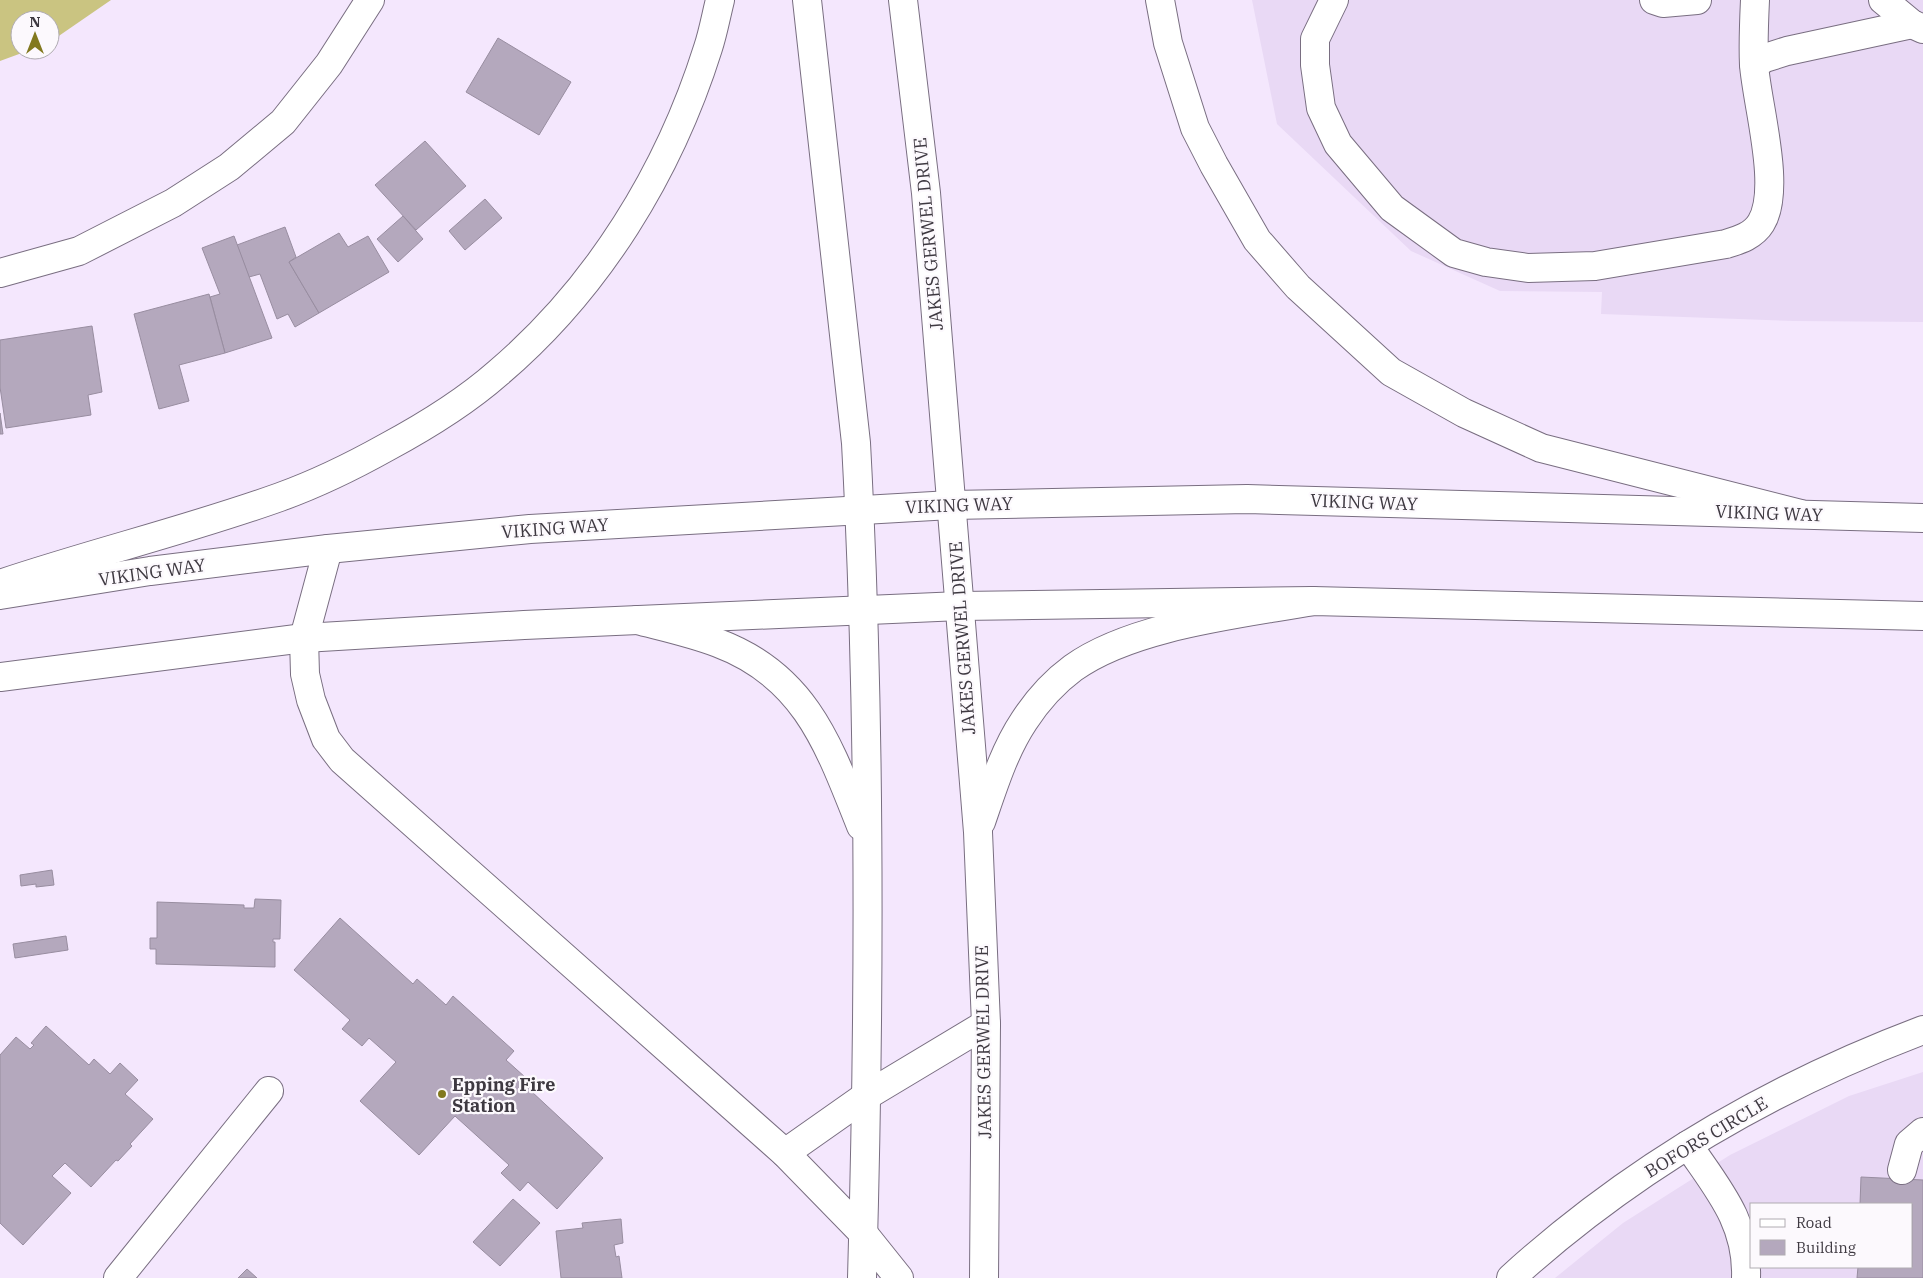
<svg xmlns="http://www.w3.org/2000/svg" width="1923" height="1278" viewBox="0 0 1923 1278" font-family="'IBM Plex Serif',serif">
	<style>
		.built { fill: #e9d9f5; fill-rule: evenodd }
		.green { fill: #cac481 }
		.building { fill: #b4a8bd; stroke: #988da0 }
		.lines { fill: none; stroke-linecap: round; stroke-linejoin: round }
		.minor-casing { stroke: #796e81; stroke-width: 30 }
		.major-casing { stroke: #796e81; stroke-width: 30 }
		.highway-casing { stroke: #796e81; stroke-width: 30 }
		.minor { stroke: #fff; stroke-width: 28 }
		.major { stroke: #fff; stroke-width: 28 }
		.highway { stroke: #fff; stroke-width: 28 }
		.poi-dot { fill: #82791f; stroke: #fcf9fd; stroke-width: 2 }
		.labels { text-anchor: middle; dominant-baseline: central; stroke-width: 4.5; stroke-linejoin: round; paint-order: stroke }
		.street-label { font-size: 18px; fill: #3e3941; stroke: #fcf9fd }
		.poi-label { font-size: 18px; font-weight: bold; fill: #3e3941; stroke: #fcf9fd; text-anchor: start }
	</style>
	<rect width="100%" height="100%" fill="#f4e7fd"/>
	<g class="built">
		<polygon points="1252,0 1923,0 1923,322 1794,321 1601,314 1602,292 1500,291 1411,251 1277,124"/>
		<path d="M 1923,1072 L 1923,1278 L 1555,1278 L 1623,1223 L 1730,1155 L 1849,1096 ZM 1752,1204 L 1912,1204 L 1912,1267 L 1752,1267 Z"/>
	</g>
	<polygon class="green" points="0,0 111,0 50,42 50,20 20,20 20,50 30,50 0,61"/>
	<g class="building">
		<polygon points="498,38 571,82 539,135 466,92"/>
		<polygon points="425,141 466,186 416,230 375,185"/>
		<polygon points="485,199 502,218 465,250 449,231"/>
		<polygon points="403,216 423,239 398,262 377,239"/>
		<polygon points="285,227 296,257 289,262 319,313 295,327 288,314 277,319 260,274 249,277 237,245"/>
		<polygon points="339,233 348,247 368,236 389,272 319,313 289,262"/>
		<polygon points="234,236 272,338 225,353 210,297 220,294 202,248"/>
		<polygon points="209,294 225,353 179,365 189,401 159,409 134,314"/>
		<polygon points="92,326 102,392 88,395 91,415 6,428 0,387 0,340"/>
		<polygon points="0,413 3,434 0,434"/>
		<polygon points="52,870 54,885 36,887 36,884 21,886 20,875"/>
		<polygon points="255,899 281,900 280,939 273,939 273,942 275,942 275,967 156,964 156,949 150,949 150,938 157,938 157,902 244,905 244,908 254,908"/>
		<polygon points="340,918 413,984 417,979 446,1005 453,996 514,1051 506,1060 535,1086 531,1091 603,1158 557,1209 528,1182 520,1191 501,1173 509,1165 455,1116 419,1155 360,1101 396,1062 369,1038 362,1046 342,1029 350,1020 294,970"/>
		<polygon points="66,936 68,950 15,958 13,944"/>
		<polygon points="46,1026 89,1065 94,1059 110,1074 120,1063 138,1080 125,1094 153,1119 130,1144 132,1146 118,1161 116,1160 91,1187 65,1163 52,1176 71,1193 23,1245 0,1223 0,1055 16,1037 30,1049 34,1045 31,1043"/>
		<polygon points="1861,1177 1923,1180 1923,1278 1857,1278 1858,1267 1912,1267 1912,1204 1860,1204"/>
		<polygon points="513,1199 540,1223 500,1266 473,1242"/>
		<polygon points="621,1219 623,1243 614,1245 616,1257 619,1256 622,1278 561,1278 556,1231 583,1228 582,1223"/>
		<polygon points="247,1269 257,1278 238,1278"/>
	</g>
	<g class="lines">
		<g class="minor-casing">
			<g id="minor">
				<path d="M 1334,0 L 1315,39 L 1315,65 L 1321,108 L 1338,144 L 1392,208 L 1454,253 L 1486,262 L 1528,268 L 1595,266 L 1726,244 C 1739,240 1753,236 1761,223 C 1782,189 1757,105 1754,65 C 1753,44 1754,21 1755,0"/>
				<polyline points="1654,0 1663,3 1697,0"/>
				<polyline points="1883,0 1912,24 1923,29"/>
				<polyline points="1754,64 1765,58 1787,51 1912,24"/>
				<polyline points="0,273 79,251 173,203 229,167 283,122 329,64 370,0"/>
				<polyline points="328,549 304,638 305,674 311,700 326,739 342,760 785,1153 863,1233 899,1278"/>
				<path d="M 1688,1145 C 1717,1188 1748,1222 1746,1278"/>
				<polyline points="785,1153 866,1096 986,1024"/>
				<polyline points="1902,1170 1909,1144 1923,1132"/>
				<polyline points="118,1278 269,1091"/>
				<path d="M 1511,1278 C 1631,1169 1772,1087 1923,1030"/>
			</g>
		</g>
		<g class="major-casing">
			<g id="major">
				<polyline points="0,595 150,571 328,549 530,529 951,505 1247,499 1923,518"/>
				<polyline points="0,677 304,638 524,625 960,606 1313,601 1923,616"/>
			</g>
		</g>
		<g class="highway-casing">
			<g id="highway">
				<path d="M 807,0 L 856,443 C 871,721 870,1000 862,1278"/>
				<polyline points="903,0 926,193 978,832 986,1024 984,1278"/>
				<polyline points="1160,0 1168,43 1195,128 1214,165 1257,240 1298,287 1391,372 1464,413 1541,448 1801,514"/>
				<path d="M 0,584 C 92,553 188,530 280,497 C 316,484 353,466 387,447 C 426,426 465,402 498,373 C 598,288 669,172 708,48 C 713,33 716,16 720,0"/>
				<path d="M 637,620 C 664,627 692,633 718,643 C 806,676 829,746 861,826"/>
				<path d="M 981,822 C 993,787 1004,751 1024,721 C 1037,701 1054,682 1073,668 C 1133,625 1241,614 1313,601"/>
			</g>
		</g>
		<use href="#minor" class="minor"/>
		<use href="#major" class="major"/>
		<use href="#highway" class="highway"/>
	</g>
	<circle class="poi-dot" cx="442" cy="1094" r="5"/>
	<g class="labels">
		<g class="street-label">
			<text transform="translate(928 234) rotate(-95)">JAKES GERWEL DRIVE</text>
			<text transform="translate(1364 502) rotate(2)">VIKING WAY</text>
			<text transform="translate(959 505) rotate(-2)">VIKING WAY</text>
			<text transform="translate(1769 513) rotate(2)">VIKING WAY</text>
			<text transform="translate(555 528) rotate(-4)">VIKING WAY</text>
			<text transform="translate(152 572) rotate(-8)">VIKING WAY</text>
			<text transform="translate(962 638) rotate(-94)">JAKES GERWEL DRIVE</text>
			<text transform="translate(983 1042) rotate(-91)">JAKES GERWEL DRIVE</text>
			<text transform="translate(1706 1137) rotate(-31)">BOFORS CIRCLE</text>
		</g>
		<g class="poi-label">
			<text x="452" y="1084">Epping Fire<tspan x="452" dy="21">Station</tspan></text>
		</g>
	</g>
	<rect x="1750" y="1203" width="162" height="65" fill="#fcf9fd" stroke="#b0acb2"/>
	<rect x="1760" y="1219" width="25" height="8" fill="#ffffff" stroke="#b0acb2"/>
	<text x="1796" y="1228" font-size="15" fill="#3e3941">Road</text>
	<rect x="1760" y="1240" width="25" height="15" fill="#b4a8bd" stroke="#b0acb2"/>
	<text x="1796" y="1253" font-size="15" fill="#3e3941">Building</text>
	<g transform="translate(35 35)"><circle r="24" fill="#fcf9fd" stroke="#b0acb2"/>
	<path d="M0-4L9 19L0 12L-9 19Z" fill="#82791f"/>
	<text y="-8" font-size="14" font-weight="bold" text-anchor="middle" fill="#3e3941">N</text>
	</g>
</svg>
